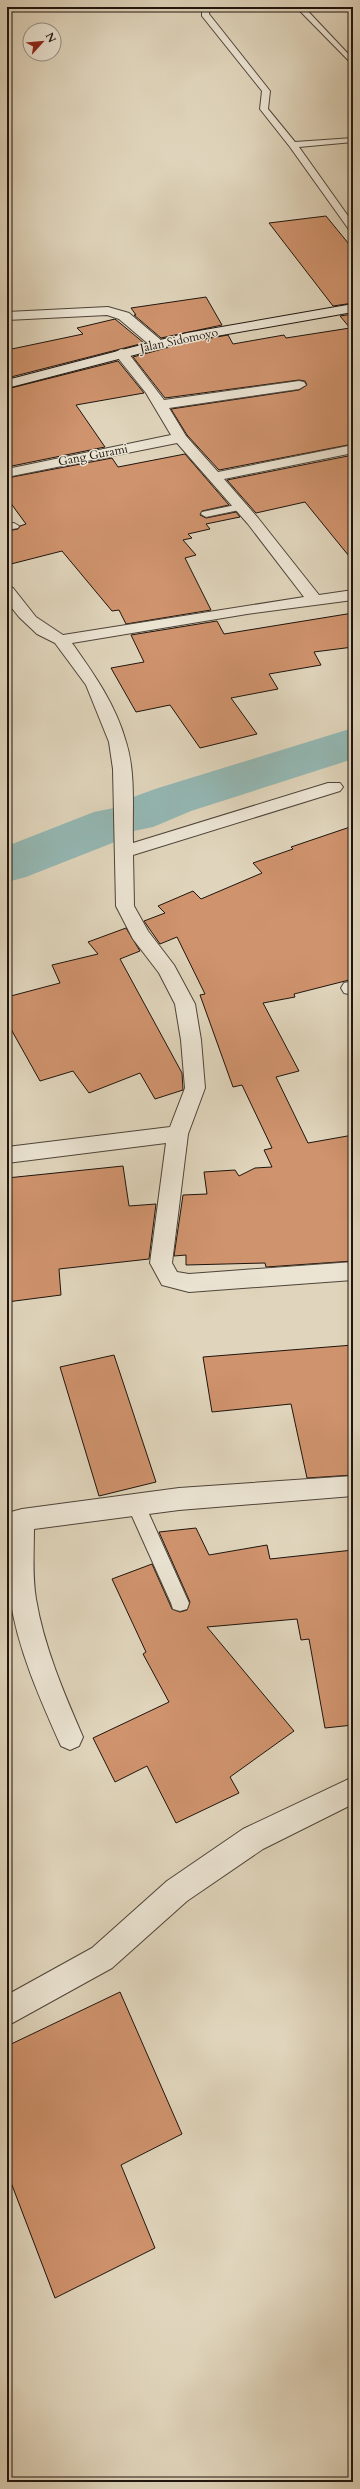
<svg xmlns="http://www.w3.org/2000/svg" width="360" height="2489" viewBox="0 0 360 2489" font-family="Cardo,serif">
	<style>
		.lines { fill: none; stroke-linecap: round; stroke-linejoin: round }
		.river { fill: #94b8b4; fill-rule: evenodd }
		.building { fill: #cf936d; stroke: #1e140d }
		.service-casing { stroke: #4e4439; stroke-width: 2 }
		.minor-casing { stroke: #4e4439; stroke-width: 2 }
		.secondary-casing { stroke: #1e140d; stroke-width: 2 }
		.service { fill: #ebe4d3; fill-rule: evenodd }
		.minor { fill: #ebe4d3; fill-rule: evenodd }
		.secondary { fill: #ebe4d3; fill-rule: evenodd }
		.labels { text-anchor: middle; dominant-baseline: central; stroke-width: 3; stroke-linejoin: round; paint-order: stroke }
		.far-street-label { font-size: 12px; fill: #1e140d; stroke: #ebe4d3 }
	</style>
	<rect width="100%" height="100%" fill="#e0d5bc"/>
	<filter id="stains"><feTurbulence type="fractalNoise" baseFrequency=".005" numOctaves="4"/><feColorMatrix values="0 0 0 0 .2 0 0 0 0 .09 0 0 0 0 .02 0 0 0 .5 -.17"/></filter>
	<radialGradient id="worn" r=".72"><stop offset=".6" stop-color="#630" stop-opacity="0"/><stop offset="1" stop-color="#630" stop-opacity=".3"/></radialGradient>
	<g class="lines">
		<polygon class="river" points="353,728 353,759 191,811 153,827 134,831 130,836 26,877 7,882 7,846 94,812 114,808 117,803 155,789"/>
	</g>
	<g class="building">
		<polygon points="326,216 353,249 353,303 333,306 269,223"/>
		<polygon points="206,297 222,325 161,338 134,315 136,315 131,308"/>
		<polygon points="353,314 353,444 219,470 187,435 171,409 299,390 307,385 305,381 299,380 165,398 133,357 188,342 228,335 233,344 284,335 286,338 350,328 340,316"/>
		<polygon points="115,319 144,343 7,378 7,350 83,334 77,328"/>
		<polygon points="118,361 144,393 76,405 105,447 7,467 7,389"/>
		<polygon points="185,454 229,505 202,511 200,515 206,518 236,512 240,517 206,524 210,529 188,534 192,538 183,540 196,555 185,558 211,610 126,624 119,610 112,611 62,551 7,565 7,531 18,529 20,526 26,524 7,498 7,478 112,458 118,467"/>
		<polygon points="353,455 353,561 305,502 256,513 227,480"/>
		<polygon points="353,613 353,647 314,652 321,665 269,674 278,689 231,698 257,734 200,748 170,705 136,712 111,668 144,662 131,635 217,621 224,634"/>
		<polygon points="353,826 353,979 294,994 295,997 263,1003 299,1071 276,1077 308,1143 353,1135 353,1261 266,1267 265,1263 186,1265 186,1255 174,1256 183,1195 207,1194 204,1172 235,1170 239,1176 255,1168 272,1167 264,1150 272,1148 242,1085 233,1087 200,995 205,994 177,937 160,944 144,921 165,913 158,906 193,891 201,899 262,873 253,863 293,849 291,847"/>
		<polygon points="126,928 140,951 120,959 182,1073 183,1090 155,1099 140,1073 89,1093 73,1071 40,1081 7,1022 7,997 60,983 52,965 98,954 88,942"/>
		<polygon points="123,1166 129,1206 156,1204 149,1259 59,1269 61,1295 7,1302 7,1178"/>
		<polygon points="353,1345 353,1475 307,1478 291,1404 212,1412 203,1357"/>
		<polygon points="114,1355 156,1482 99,1496 60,1367"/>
		<polygon points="196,1528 209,1555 267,1545 270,1559 353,1550 353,1725 325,1728 309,1639 301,1640 297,1619 207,1627 294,1731 230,1777 239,1793 176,1823 147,1766 115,1782 93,1738 169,1702 143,1654 146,1652 112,1579 152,1564 172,1609 180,1612 187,1610 190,1602 159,1532"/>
		<polygon points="120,1992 182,2134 121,2165 155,2248 55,2298 7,2172 7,2046"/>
	</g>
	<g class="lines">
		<g class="service-casing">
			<g id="service">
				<polygon points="202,7 210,7 209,14 270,91 268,109 295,142 353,138 353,142 299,147 353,223 353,232 350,231 290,147 260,109 262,91 202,16"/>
				<polygon points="296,7 304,7 353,59 353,65"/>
				<polygon points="240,504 245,507 244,509 206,517 201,514 202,512"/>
				<polygon points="14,523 19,526 18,528 7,530 7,524"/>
				<polygon points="136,1497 142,1500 145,1505 189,1603 187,1609 180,1611 173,1609 171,1603 127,1505 130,1500"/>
			</g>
		</g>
		<g class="minor-casing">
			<g id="minor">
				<polygon points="108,307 129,313 162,341 164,344 162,347 152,347 119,319 107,315 7,320 7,312"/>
				<path d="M 121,349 L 126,350 L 164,400 L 299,381 L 304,382 L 306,385 L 299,389 L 169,408 L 186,436 L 218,472 L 353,445 L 353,453 L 224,479 L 258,518 L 319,595 L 353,590 L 353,600 L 247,614 L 72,643 C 94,674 116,705 126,742 C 136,773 132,811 133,843 L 328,783 L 340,783 L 343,787 L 340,791 L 133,855 L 134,906 L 148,931 L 174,965 L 195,1004 L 201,1040 L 205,1088 L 188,1134 L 172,1263 L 177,1272 L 189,1274 L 353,1262 L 353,1280 L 189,1292 L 162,1285 L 150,1263 L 166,1143 L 7,1163 L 7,1147 L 170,1127 L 185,1088 L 181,1040 L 175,1004 L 159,973 L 133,939 L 116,906 L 113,769 L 109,742 L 86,685 L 55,643 L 37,634 L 19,617 L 7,602 L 7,586 L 13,588 L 36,617 L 63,635 L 304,597 L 248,524 L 177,443 L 7,477 L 7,469 L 171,435 L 146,393 L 114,353 Z"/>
				<polygon points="353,981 353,995 344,993 341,988 344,983"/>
				<path d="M 353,1476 L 353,1496 L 179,1510 L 34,1529 C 34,1552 32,1576 36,1599 C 44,1647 64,1693 83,1737 L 79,1746 L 70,1750 L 61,1746 C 40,1699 18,1650 10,1598 C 7,1577 9,1556 9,1534 L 7,1535 L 7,1513 L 22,1509 L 179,1488 Z"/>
				<polygon points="353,1777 353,1804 263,1849 187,1901 112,1968 7,2026 7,1995 92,1948 167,1881 243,1829"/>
			</g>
		</g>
		<g class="secondary-casing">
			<polygon id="secondary" points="353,304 353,312 188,341 7,388 7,380 187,333"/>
		</g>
		<use href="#service" class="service"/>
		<use href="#minor" class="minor"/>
		<use href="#secondary" class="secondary"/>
	</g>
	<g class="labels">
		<g class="far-street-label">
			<text transform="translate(179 340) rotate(-12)">Jalan Sidomoyo</text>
			<text transform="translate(93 455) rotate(-11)">Gang Gurami</text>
		</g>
	</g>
	<rect width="360" height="2489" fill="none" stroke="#e0d5bc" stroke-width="24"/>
	<rect x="8" y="8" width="344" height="2473" fill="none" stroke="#1e140d" stroke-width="2"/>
	<rect x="12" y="12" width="336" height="2465" fill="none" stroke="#1e140d"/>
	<g transform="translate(42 42) rotate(63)"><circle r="19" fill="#ebe4d3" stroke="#999184"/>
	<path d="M0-3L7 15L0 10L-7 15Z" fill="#8f2418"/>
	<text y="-6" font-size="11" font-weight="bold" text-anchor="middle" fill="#1e140d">N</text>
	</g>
	<rect width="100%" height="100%" filter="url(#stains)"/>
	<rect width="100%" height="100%" fill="url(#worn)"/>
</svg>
